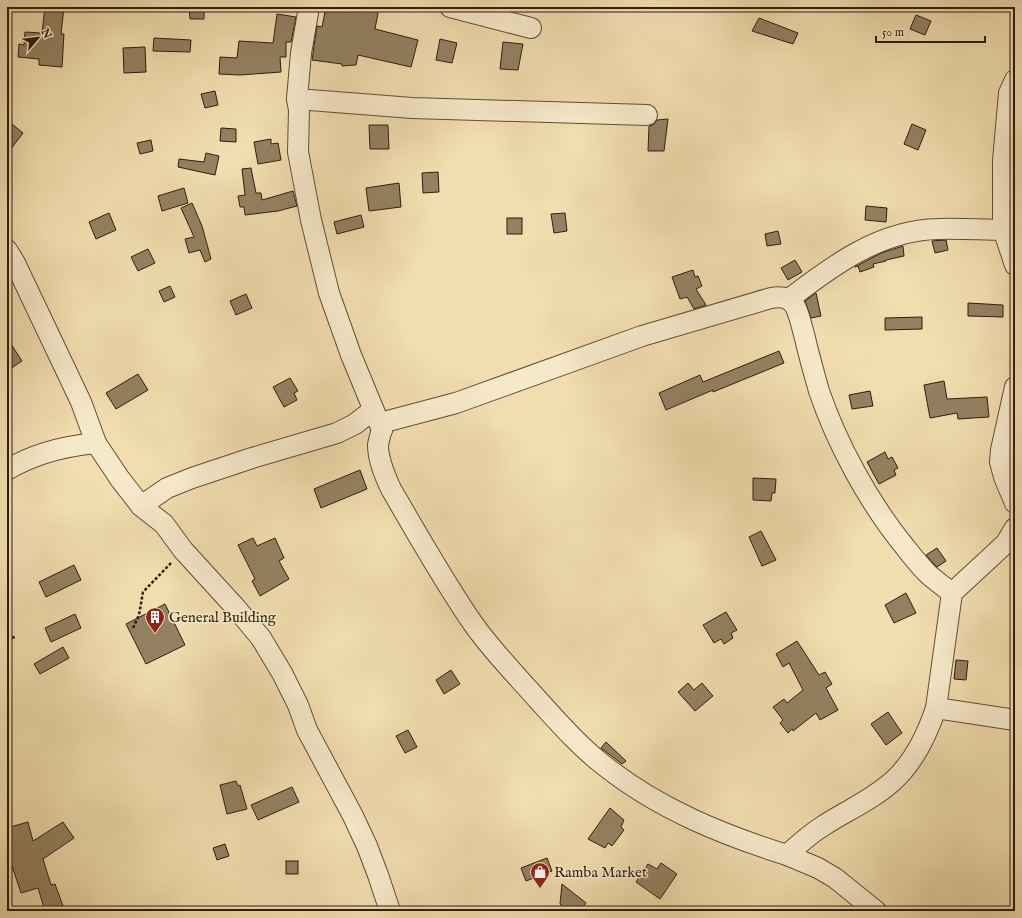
<svg xmlns="http://www.w3.org/2000/svg" width="1022" height="918" viewBox="0 0 1022 918" font-family="'IM FELL English',serif">
	<style>
		.building { fill: #948162; stroke: #2f1d0f }
		.lines { fill: none; stroke-linecap: round; stroke-linejoin: round }
		.minor-casing { stroke: #604d37; stroke-width: 22 }
		.path { stroke: #2f1d0f; stroke-width: 2.5; stroke-dasharray: 3 2; stroke-linecap: butt }
		.minor { stroke: #f6e9ca; stroke-width: 20 }
		.labels { text-anchor: middle; dominant-baseline: central; stroke-width: 3; stroke-linejoin: round; paint-order: stroke }
		.poi-label { font-size: 15px; fill: #2f1d0f; stroke: #f6e9ca; text-anchor: start }
	</style>
	<rect width="100%" height="100%" fill="#f1ddae"/>
	<filter id="stains"><feTurbulence type="fractalNoise" baseFrequency=".005" numOctaves="4"/><feColorMatrix values="0 0 0 0 .2 0 0 0 0 .09 0 0 0 0 .02 0 0 0 .5 -.17"/></filter>
	<radialGradient id="worn" r=".72"><stop offset=".6" stop-color="#630" stop-opacity="0"/><stop offset="1" stop-color="#630" stop-opacity=".3"/></radialGradient>
	<g class="building">
		<polygon points="45,7 64,7 61,34 64,34 62,67 39,65 39,59 18,57 19,44 24,45 25,32 42,33"/>
		<polygon points="189,7 204,7 204,19 190,19"/>
		<polygon points="326,7 379,8 375,29 418,40 411,67 358,55 356,65 342,66 342,64 312,60 317,26 322,27"/>
		<polygon points="277,14 296,17 291,42 286,42 286,57 280,57 281,72 240,75 219,74 220,57 237,58 239,41 273,43"/>
		<polygon points="916,15 931,21 925,35 910,29"/>
		<polygon points="759,18 798,33 793,44 752,31"/>
		<polygon points="154,38 191,40 190,52 153,51"/>
		<polygon points="440,39 457,43 452,63 436,60"/>
		<polygon points="503,42 523,44 518,70 500,69"/>
		<polygon points="145,47 146,72 124,73 123,48"/>
		<polygon points="215,91 218,105 205,108 201,94"/>
		<polygon points="668,119 664,151 648,151 649,126 653,125 657,120"/>
		<polygon points="7,120 23,133 7,154"/>
		<polygon points="912,124 926,130 918,150 904,144"/>
		<polygon points="369,125 388,125 389,149 370,149"/>
		<polygon points="221,128 236,129 236,142 220,141"/>
		<polygon points="271,139 271,144 278,143 281,160 258,164 254,142"/>
		<polygon points="151,140 153,151 140,154 137,143"/>
		<polygon points="206,153 219,156 215,175 178,167 179,159 204,162"/>
		<polygon points="251,168 256,193 261,193 262,200 293,191 297,206 278,211 245,215 244,207 240,207 238,196 245,195 242,169"/>
		<polygon points="438,172 439,192 423,193 422,173"/>
		<polygon points="399,183 401,207 369,211 366,188"/>
		<polygon points="184,188 188,203 162,211 158,196"/>
		<polygon points="192,203 202,226 211,259 205,262 200,250 189,253 185,239 194,237 181,208"/>
		<polygon points="866,206 887,208 886,222 865,220"/>
		<polygon points="109,213 116,230 96,239 89,222"/>
		<polygon points="565,213 567,231 554,233 551,214"/>
		<polygon points="361,215 364,227 337,234 334,222"/>
		<rect x="507" y="218" width="15" height="16"/>
		<polygon points="778,231 781,244 767,246 765,234"/>
		<polygon points="946,240 948,250 935,253 932,241"/>
		<polygon points="903,246 904,256 886,260 886,261 873,264 874,267 860,272 858,266 855,267 881,253"/>
		<polygon points="148,249 155,263 138,271 131,257"/>
		<polygon points="795,260 802,272 788,280 781,268"/>
		<polygon points="693,270 695,277 698,276 702,286 696,289 706,305 694,309 687,297 680,299 672,277"/>
		<polygon points="170,286 175,297 164,302 159,291"/>
		<polygon points="816,293 821,316 811,318 805,301"/>
		<polygon points="246,294 252,308 236,315 230,301"/>
		<polygon points="968,303 1003,305 1003,317 968,316"/>
		<polygon points="922,317 922,329 885,330 885,318"/>
		<polygon points="7,338 22,361 7,371"/>
		<polygon points="779,351 784,363 713,392 713,390 666,410 659,393 700,375 703,382"/>
		<polygon points="138,374 148,390 116,409 106,393"/>
		<polygon points="290,378 298,391 294,393 297,400 284,407 273,387"/>
		<polygon points="944,381 947,399 987,397 989,417 958,419 957,413 930,418 924,385"/>
		<polygon points="870,391 873,406 852,409 849,395"/>
		<polygon points="885,452 888,459 892,457 898,468 894,470 896,475 879,484 867,462"/>
		<polygon points="360,470 367,489 321,508 314,489"/>
		<polygon points="753,478 776,479 775,493 772,493 771,501 753,500"/>
		<polygon points="761,531 776,560 762,566 749,537"/>
		<polygon points="253,538 257,546 275,538 284,558 279,561 289,579 260,596 252,581 255,579 238,545"/>
		<polygon points="937,548 946,561 937,567 926,555"/>
		<polygon points="74,565 81,580 46,597 39,582"/>
		<polygon points="906,593 916,613 894,623 885,605"/>
		<polygon points="165,604 185,645 146,664 126,624"/>
		<polygon points="726,612 737,630 731,633 733,638 724,644 721,639 714,643 703,625"/>
		<polygon points="75,614 81,628 51,642 45,628"/>
		<polygon points="797,641 819,675 825,672 832,684 826,688 838,710 820,720 816,713 793,731 792,729 788,733 780,723 783,720 773,707 784,699 787,703 803,690 789,663 783,667 776,654"/>
		<polygon points="63,647 69,658 40,674 34,664"/>
		<polygon points="956,660 968,661 966,680 954,679"/>
		<polygon points="451,670 460,684 444,694 436,680"/>
		<polygon points="688,683 694,690 702,683 713,696 695,711 678,692"/>
		<polygon points="888,712 902,733 886,745 871,724"/>
		<polygon points="408,730 417,747 405,753 396,736"/>
		<polygon points="606,742 626,761 622,764 601,748"/>
		<polygon points="236,781 238,786 240,785 247,809 227,814 220,785"/>
		<polygon points="292,787 299,802 258,820 251,805"/>
		<polygon points="610,808 624,820 621,827 624,830 612,846 608,843 605,848 588,839"/>
		<polygon points="28,822 33,841 63,822 74,838 43,859 51,885 55,884 63,906 45,911 38,888 21,893 12,866 7,868 7,828"/>
		<polygon points="225,844 229,856 217,860 213,848"/>
		<polygon points="547,858 552,871 526,881 521,868"/>
		<rect x="286" y="861" width="12" height="13"/>
		<polygon points="661,863 677,874 660,899 636,882 648,864 657,869"/>
		<polygon points="562,884 586,903 580,911 568,911 560,904"/>
	</g>
	<g class="lines">
		<g class="minor-casing">
			<g id="minor">
				<polyline points="309,7 301,53 297,99 299,110 298,152 311,220 329,293 351,355 382,430"/>
				<polyline points="450,7 531,28"/>
				<polyline points="1015,80 1009,93 1003,161 1003,222 1005,235 1015,265"/>
				<polyline points="297,99 412,108 647,115"/>
				<polyline points="7,250 15,263 81,402 96,443 120,479 141,506 164,524 183,550 236,608 261,638 282,673 298,705 307,730 353,816 367,846 378,875 390,911"/>
				<path d="M 789,299 C 832,266 880,230 938,229 C 960,228 982,230 1005,230"/>
				<polyline points="1015,387 1001,450 1000,462 1004,477 1015,503"/>
				<path d="M 7,470 C 33,454 66,446 96,443"/>
				<polyline points="141,506 167,488 192,478 252,458 337,433 355,424 373,410"/>
				<polyline points="936,708 1015,720"/>
				<path d="M 787,855 C 723,835 659,809 606,767 C 581,748 560,724 539,701 C 517,676 494,653 474,625 C 444,582 418,535 391,489 C 385,476 378,460 378,445 C 379,438 382,430 384,423 L 388,421 L 456,403 L 642,336 L 771,298 C 781,296 789,297 795,306 C 800,316 802,328 805,338 C 809,356 814,373 819,391 C 837,444 869,503 905,547 C 912,556 920,566 928,574 C 936,581 944,587 952,593"/>
				<path d="M 876,911 L 835,878 L 818,868 L 787,855 C 799,844 810,834 823,826 C 846,811 872,800 893,781 C 914,762 927,735 936,708 L 952,593 L 1006,543 L 1015,528"/>
			</g>
		</g>
		<g class="path">
			<polyline points="133,628 139,615 143,592 172,562"/>
			<polyline points="7,639 15,637"/>
		</g>
		<use href="#minor" class="minor"/>
	</g>
	<defs>
		<g id="building-pin" transform="scale(1)"><path d="M0 17L-7.5 6A9.5 9.5 0 1 1 7.5 6Z" fill="#8f2418" stroke="#f6e9ca"/><path d="M-4-6H4V6H1V3H-1V6H-4ZM-2.5-4.3h1.7v1.8h-1.7ZM.8-4.3h1.7v1.8H.8ZM-2.5-1h1.7V.8h-1.7ZM.8-1h1.7V.8H.8Z" fill="#fff"/></g>
		<g id="shop-pin" transform="scale(1)"><path d="M0 17L-7.5 6A9.5 9.5 0 1 1 7.5 6Z" fill="#8f2418" stroke="#f6e9ca"/><path d="M-5-2.5h2.3a2.7 3.5 0 0 1 5.4 0H5L5.5 6h-11ZM-1.5-2.5h3a1.5 2.3 0 0 0-3 0Z" fill="#fff"/></g>
	</defs>
	<g fill-rule="evenodd">
		<use href="#building-pin" x="155" y="617"/>
		<use href="#shop-pin" x="540" y="872"/>
	</g>
	<g class="labels">
		<g class="poi-label">
			<text x="169" y="617">General Building</text>
			<text x="554" y="872">Ramba Market</text>
		</g>
	</g>
	<rect width="1022" height="918" fill="none" stroke="#f1ddae" stroke-width="24"/>
	<rect x="8" y="8" width="1006" height="902" fill="none" stroke="#2f1d0f" stroke-width="2"/>
	<rect x="12" y="12" width="998" height="894" fill="none" stroke="#2f1d0f"/>
	<g transform="translate(38 38) rotate(62)" stroke="#f6e9ca" stroke-width="3" paint-order="stroke">
	<path d="M0-3L7 15L0 10L-7 15Z" fill="#2f1d0f"/>
	<text y="-6" font-size="11" font-weight="bold" text-anchor="middle" fill="#2f1d0f">N</text>
	</g>
	<path d="M876 36v6h109v-6" fill="none" stroke="#2f1d0f" stroke-width="2"/>
	<text x="882" y="36" font-size="12" fill="#2f1d0f" stroke="#f6e9ca" stroke-width="3" paint-order="stroke">50 m</text>
	<rect width="100%" height="100%" filter="url(#stains)"/>
	<rect width="100%" height="100%" fill="url(#worn)"/>
</svg>
